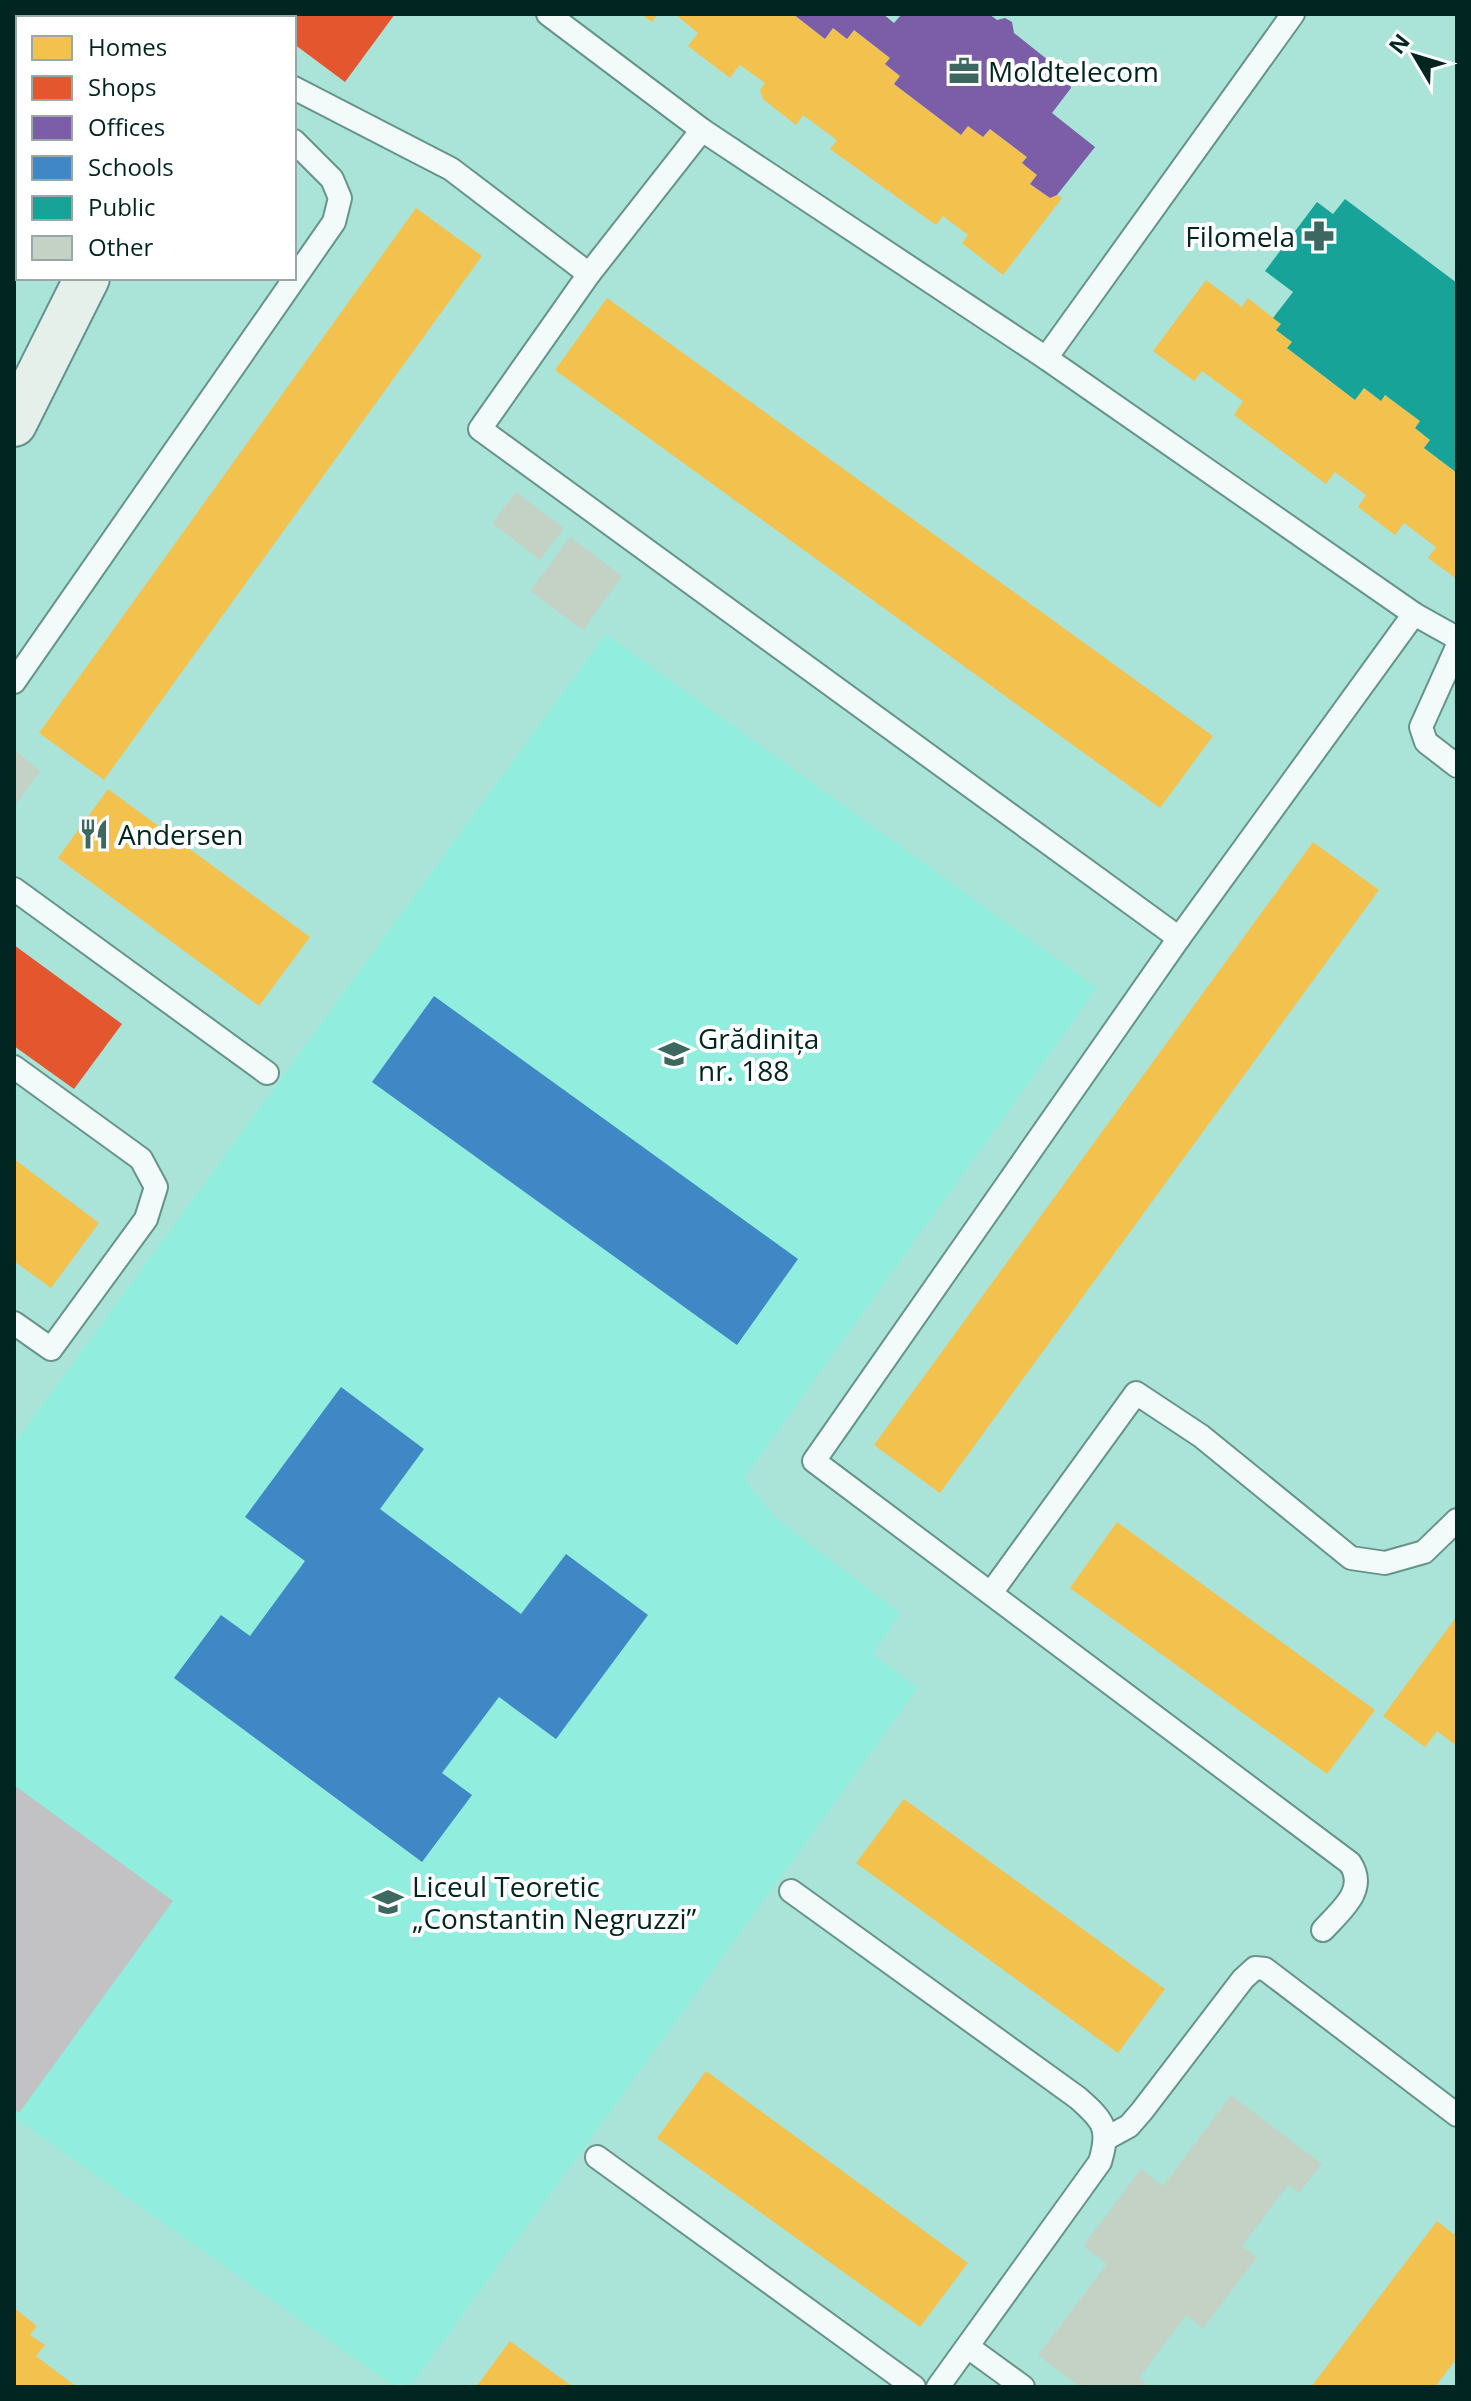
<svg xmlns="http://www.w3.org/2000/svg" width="1471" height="2401" viewBox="0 0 1471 2401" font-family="'Open Sans',sans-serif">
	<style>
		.built { fill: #91eddd }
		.green { fill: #c2c2c5 }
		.homes { fill: #f2c14e }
		.shops { fill: #e4572e }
		.offices { fill: #7b5ea7 }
		.schools { fill: #3f88c5 }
		.public { fill: #17a398 }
		.building { fill: #c3d2c4 }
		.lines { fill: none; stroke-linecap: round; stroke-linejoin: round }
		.lane-casing { stroke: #66938b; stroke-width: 26 }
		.secondary-casing { stroke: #66938b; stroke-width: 48 }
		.lane { stroke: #f2fbf9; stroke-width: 22 }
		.secondary { stroke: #e6f0ea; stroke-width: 44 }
		.labels { text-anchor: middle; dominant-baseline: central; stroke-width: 8; stroke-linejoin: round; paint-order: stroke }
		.poi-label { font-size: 28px; fill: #012520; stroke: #fff; text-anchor: start }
	</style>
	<rect width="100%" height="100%" fill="#aae4d9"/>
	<polygon class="built" points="606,634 1097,988 744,1478 776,1518 900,1613 873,1654 918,1688 410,2387 395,2387 14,2117 14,1444"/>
	<polygon class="green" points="14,1785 173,1901 19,2113 14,2109"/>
	<g class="homes">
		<polygon points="14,14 43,14 40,18 18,18 18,47 14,53"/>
		<polygon points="641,14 658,14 652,22"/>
		<polygon points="675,14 793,14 825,39 833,28 847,39 854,30 890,58 885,64 900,76 894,84 961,135 968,126 983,137 990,129 1027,157 1022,163 1037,175 1030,184 1050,198 1057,195 1062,198 1003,275 962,243 968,235 943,216 936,225 830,149 837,140 803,115 796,125 763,99 760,90 765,83 740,65 730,78 688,46 698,33"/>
		<polygon points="416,208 482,256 104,780 39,733"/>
		<polygon points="1206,280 1242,307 1248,298 1281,324 1276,330 1292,342 1287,348 1355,400 1364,388 1381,401 1385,395 1420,421 1415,428 1430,440 1424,448 1457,473 1457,579 1428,558 1436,547 1404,523 1395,535 1358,507 1366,495 1335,472 1326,484 1234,415 1243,401 1202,371 1194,381 1153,351"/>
		<polygon points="607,298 1213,736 1160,808 555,370"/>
		<polygon points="108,789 310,937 259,1006 58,858"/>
		<polygon points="1313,842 1379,890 940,1493 874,1445"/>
		<polygon points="14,1159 99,1223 51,1288 14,1261"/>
		<polygon points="1117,1522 1375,1710 1327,1774 1070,1588"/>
		<polygon points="1457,1616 1457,1746 1437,1731 1425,1747 1383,1716"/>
		<polygon points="904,1799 1165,1989 1118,2053 856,1863"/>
		<polygon points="706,2071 968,2263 920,2327 657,2138"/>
		<polygon points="1437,2221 1457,2237 1457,2358 1435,2387 1311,2387"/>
		<polygon points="14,2308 37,2326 30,2335 45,2345 36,2356 77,2387 14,2387"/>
		<polygon points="510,2341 573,2387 476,2387"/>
	</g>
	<g class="shops">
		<polygon points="293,14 395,14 345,82 294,44 294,18 290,18"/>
		<polygon points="14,945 122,1024 74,1089 14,1046"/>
	</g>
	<polygon class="offices" points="793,14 883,14 894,23 902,14 989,14 997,20 1005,18 1012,22 1014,33 1068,76 1071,88 1052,113 1095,147 1057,195 1050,198 1030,184 1037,175 1022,163 1027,157 990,129 983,137 968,126 961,135 894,84 900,76 885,64 890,58 854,30 847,39 833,28 825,39"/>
	<g class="schools">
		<polygon points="434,996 798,1259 737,1345 372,1082"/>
		<polygon points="341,1387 424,1449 380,1509 521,1614 566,1554 648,1615 556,1739 499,1697 442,1773 472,1795 422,1862 174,1678 221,1615 250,1636 305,1561 245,1517"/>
	</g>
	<polygon class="public" points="1345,199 1457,283 1457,473 1424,448 1430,440 1415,428 1420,421 1385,395 1381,401 1364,388 1355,400 1287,348 1292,342 1276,330 1281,324 1273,318 1293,292 1265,271 1317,202 1333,214"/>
	<g class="building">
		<polygon points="516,492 564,528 540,560 492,523"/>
		<polygon points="570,537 622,576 583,630 530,591"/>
		<polygon points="14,750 41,771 14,806"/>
		<polygon points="1231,2095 1322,2164 1299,2193 1288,2185 1242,2246 1257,2257 1203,2329 1186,2315 1139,2378 1150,2387 1080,2387 1038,2355 1107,2264 1083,2246 1141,2169 1163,2186"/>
	</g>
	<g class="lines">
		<g class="lane-casing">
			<g id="lane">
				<polyline points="548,14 702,130"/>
				<polyline points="294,88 451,169 589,274 702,130 1046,358 1293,14"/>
				<path d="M 589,274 L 480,429 L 1179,938 L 814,1461 L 1350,1863 C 1368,1890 1341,1910 1323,1930"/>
				<polyline points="1046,358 1414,614 1457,638"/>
				<polyline points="1457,647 1421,727 1426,742 1457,766"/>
				<polyline points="14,682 334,222 340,198 332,179 294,141"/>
				<polyline points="14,889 267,1073"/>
				<polyline points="1179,938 1414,614"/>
				<polyline points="14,1067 141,1159 156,1187 146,1219 51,1349 14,1323"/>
				<polyline points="991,1593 1136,1393 1201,1436 1351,1558 1385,1563 1424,1552 1457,1520"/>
				<path d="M 791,1891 L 1078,2098 C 1104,2121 1110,2128 1100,2162 L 938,2387"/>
				<polyline points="1107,2138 1129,2126 1142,2111 1243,1979 1255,1968 1265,1969 1457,2115"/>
				<polyline points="597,2157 914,2387"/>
				<polyline points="968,2347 1023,2387"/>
			</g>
		</g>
		<g class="secondary-casing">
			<g id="secondary">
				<polyline points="179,18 180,14"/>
				<polyline points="14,424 87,278"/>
			</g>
		</g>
		<use href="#lane" class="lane"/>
		<use href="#secondary" class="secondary"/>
	</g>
	<defs>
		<g id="office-bare" transform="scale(2.4)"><path d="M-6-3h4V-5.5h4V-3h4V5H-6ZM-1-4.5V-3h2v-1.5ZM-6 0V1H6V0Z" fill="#3c6861" stroke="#fff" stroke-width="2.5" paint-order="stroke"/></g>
		<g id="pharmacy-bare" transform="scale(2.4)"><path d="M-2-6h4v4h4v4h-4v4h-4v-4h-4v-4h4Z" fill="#3c6861" stroke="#fff" stroke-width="2.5" paint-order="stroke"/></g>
		<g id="restaurant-bare" transform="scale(2.4)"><path d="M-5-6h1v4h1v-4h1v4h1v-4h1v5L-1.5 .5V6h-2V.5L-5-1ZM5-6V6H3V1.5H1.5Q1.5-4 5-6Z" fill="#3c6861" stroke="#fff" stroke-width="2.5" paint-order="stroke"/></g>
		<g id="school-bare" transform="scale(2.4)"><path d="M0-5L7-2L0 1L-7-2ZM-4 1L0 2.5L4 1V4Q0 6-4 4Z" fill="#3c6861" stroke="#fff" stroke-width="2.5" paint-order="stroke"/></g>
	</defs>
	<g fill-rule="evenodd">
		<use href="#office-bare" x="964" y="71"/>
		<use href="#pharmacy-bare" x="1319" y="236"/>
		<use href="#restaurant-bare" x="94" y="834"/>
		<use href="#school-bare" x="674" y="1054"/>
		<use href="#school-bare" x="388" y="1902"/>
	</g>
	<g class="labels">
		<g class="poi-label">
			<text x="988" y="71">Moldtelecom</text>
			<text x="1295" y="236" text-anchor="end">Filomela</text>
			<text x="118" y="834">Andersen</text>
			<text x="698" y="1038">Grădinița<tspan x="698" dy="32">nr. 188</tspan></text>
			<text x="412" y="1886">Liceul Teoretic<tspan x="412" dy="32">„Constantin Negruzzi”</tspan></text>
		</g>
	</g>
	<rect width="1471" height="2401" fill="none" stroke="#012520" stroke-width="32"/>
	<rect x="16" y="16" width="280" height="264" fill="#ffffff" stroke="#99a8a6" stroke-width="2"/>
	<rect x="32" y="36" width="40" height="24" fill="#f2c14e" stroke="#99a8a6" stroke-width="2"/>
	<text x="88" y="56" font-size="24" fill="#012520">Homes</text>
	<rect x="32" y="76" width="40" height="24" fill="#e4572e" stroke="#99a8a6" stroke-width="2"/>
	<text x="88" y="96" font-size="24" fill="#012520">Shops</text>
	<rect x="32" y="116" width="40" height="24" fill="#7b5ea7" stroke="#99a8a6" stroke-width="2"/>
	<text x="88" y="136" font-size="24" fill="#012520">Offices</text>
	<rect x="32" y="156" width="40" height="24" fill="#3f88c5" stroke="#99a8a6" stroke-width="2"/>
	<text x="88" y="176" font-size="24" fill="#012520">Schools</text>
	<rect x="32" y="196" width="40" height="24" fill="#17a398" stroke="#99a8a6" stroke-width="2"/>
	<text x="88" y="216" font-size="24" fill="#012520">Public</text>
	<rect x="32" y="236" width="40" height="24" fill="#c3d2c4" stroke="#99a8a6" stroke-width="2"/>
	<text x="88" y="256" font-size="24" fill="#012520">Other</text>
	<g transform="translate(1415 56) rotate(308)" stroke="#ffffff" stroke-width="6" paint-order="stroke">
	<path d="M0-6L14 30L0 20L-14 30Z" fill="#012520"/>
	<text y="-12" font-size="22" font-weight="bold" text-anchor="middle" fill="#012520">N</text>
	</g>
</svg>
